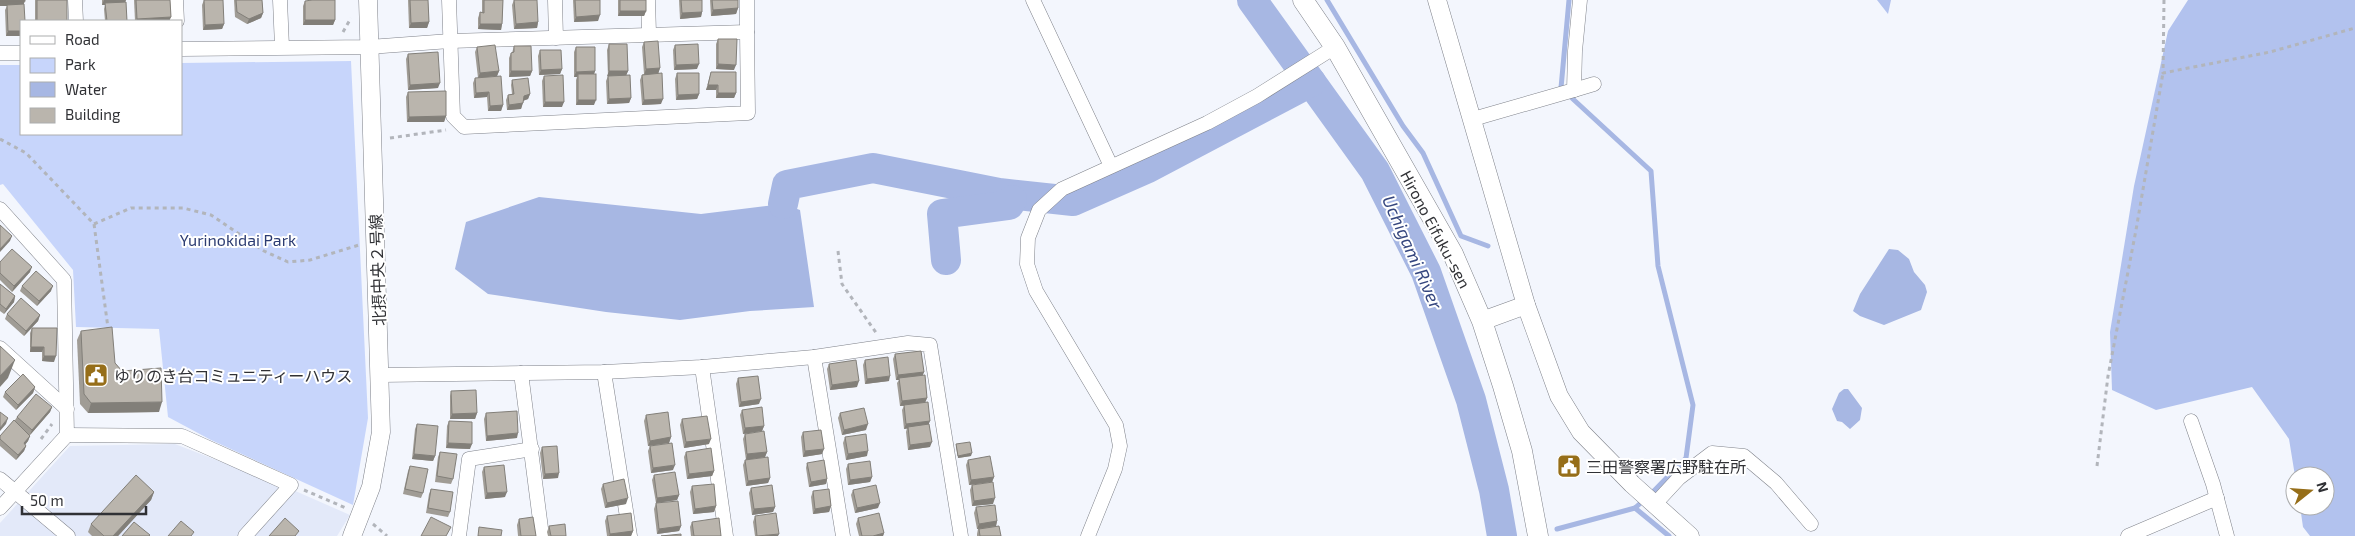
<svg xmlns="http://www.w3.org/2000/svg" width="2355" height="536" viewBox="0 0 2355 536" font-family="'Exo 2','Noto Sans JP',sans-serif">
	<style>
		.built { fill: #e3e9f9 }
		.green { fill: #c7d5fb }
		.forest { fill: #b2c2ee }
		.water { fill: #a7b7e3 }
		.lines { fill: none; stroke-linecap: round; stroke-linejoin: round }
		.stream { stroke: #a7b7e3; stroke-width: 5 }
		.river { stroke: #a7b7e3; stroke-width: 30 }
		.minor-casing { stroke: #7f828a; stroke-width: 15 }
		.tertiary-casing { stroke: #7f828a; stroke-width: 19 }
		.secondary-casing { stroke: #7f828a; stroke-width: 21 }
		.path { stroke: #b2b5bb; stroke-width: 3; stroke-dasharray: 4 4; stroke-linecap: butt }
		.minor { stroke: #fff; stroke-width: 14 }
		.tertiary { stroke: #fff; stroke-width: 18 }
		.secondary { stroke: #fff; stroke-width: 20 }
		.wall { fill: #a09c95 }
		.shaded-wall { fill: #827f79 }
		.building { fill: #bab5ad; stroke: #827f79 }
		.labels { text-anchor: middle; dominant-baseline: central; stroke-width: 4; stroke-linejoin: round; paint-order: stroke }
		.street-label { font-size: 16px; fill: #303135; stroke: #fff }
		.park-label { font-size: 16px; fill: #2c3c72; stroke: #fff }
		.poi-label { font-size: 16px; fill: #303135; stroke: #fff; text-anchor: start }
		.water-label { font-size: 18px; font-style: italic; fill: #35467e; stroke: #fff }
	</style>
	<rect width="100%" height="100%" fill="#f3f6fd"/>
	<polygon class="built" points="175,444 284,486 350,515 337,536 0,536 0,523 70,446"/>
	<polygon class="green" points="351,61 368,418 353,505 211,440 168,417 159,329 76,327 73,270 3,184 0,185 0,65 21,65 21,134 181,134 181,63"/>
	<g class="forest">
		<polygon points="1877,0 1891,0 1888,14"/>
		<polygon points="2188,0 2355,0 2355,536 2310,536 2303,527 2300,506 2325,506 2325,476 2295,476 2289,439 2252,387 2156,410 2112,390 2110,332 2134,186 2168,31"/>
	</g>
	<g class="water">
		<polygon points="539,197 701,214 783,204 800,210 814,307 750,311 680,320 606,312 488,294 455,269 466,222"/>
		<polygon points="1889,249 1898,250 1909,259 1914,272 1925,285 1927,292 1921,310 1884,325 1860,316 1853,311 1860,294"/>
		<polygon points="1844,389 1848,389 1862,408 1860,420 1850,429 1842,422 1837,421 1832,409 1839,393"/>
	</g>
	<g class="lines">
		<g class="stream">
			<polyline points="1327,0 1403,126 1423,153 1461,236 1488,246"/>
			<polyline points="1569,0 1561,88 1651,171 1658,266 1693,405 1686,458 1650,495"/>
			<polyline points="1635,508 1669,536"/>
			<polyline points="1557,529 1635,508 1644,500"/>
		</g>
		<g class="river">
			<polyline points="1252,0 1375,171 1426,272 1471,400 1494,490 1502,536"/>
			<polyline points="783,204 787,185 873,168 999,193 1073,201 1148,168 1311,82"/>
			<polyline points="946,260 942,214 1009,205 1012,200"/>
		</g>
		<g class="minor-casing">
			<g id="minor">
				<polyline points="75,0 76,21"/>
				<polyline points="176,0 177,21"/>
				<polyline points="280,0 282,47"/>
				<polyline points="449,0 453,116 464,127 748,113 747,32"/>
				<polyline points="555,0 556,38"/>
				<polyline points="648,0 649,33"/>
				<polyline points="1033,0 1111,166"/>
				<polyline points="181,49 369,47 450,41 747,32 747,0"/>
				<polyline points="0,53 21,53"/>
				<polyline points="1574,90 1594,84"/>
				<polyline points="1473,119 1574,90 1575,51 1580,0"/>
				<polyline points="0,209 64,280 67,435 0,508"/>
				<polyline points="0,348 67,409"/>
				<polyline points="814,357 843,536"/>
				<polyline points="702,367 726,536"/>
				<polyline points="604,372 630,536"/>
				<polyline points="521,373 542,536"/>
				<polyline points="381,375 604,372 702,367 814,357 908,343 930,345 961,536"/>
				<polyline points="2191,421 2213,484 2227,536"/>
				<polyline points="67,435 182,436 291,485 245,536"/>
				<polyline points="0,479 68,536"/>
				<polyline points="1655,504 1679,478 1712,453 1744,456 1776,483 1811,524"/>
				<polyline points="459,536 469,459 532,449"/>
				<polyline points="1088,536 1115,469 1120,446 1116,425 1036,291 1027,264 1028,238 1039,210 1062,189 1207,123 1257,96 1335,47"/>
				<polyline points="2128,536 2217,498"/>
			</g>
		</g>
		<g class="tertiary-casing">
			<g id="tertiary">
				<polyline points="1437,0 1526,305 1559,396 1581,432 1632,484 1690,536"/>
				<polyline points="1482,321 1526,305"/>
				<polyline points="352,536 371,487 381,432 368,0"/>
			</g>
		</g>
		<g class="secondary-casing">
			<polyline id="secondary" points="1303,0 1335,47 1453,254 1482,321 1503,386 1522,451 1538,536"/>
		</g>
		<g class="path">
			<polyline points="2164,0 2163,73 2270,52 2355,28"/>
			<polyline points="343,32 351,18"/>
			<polyline points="390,138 446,130"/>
			<polyline points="0,139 26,153 94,224 108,328"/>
			<polyline points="94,224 131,208 183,208 211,215 264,251 288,262 310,260 359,245"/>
			<polyline points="838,251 842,284 877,334"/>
			<polyline points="41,439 52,424"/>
			<polyline points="2097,466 2108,376 2136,230 2163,73"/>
			<polyline points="304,490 346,508"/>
			<polyline points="373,524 387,536"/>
		</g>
		<use href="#minor" class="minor"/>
		<use href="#tertiary" class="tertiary"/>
		<use href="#secondary" class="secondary"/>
	</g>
	<g class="wall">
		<polygon points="0,0 24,4 21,21 21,36 6,36 5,10 7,6 0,6"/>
		<rect x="35" y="0" width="32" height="21"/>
		<polygon points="102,0 126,0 125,2 127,21 105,21 104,9 105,5 102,5"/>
		<polygon points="134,0 170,0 171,17 169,21 135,21"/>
		<polygon points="204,0 224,24 222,29 203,30 202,5"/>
		<polygon points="234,0 262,0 263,13 261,18 247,24 235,17"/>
		<polygon points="310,0 335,0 335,20 333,25 303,25 303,6 305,1 310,1"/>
		<polygon points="408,0 428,0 429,22 427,28 409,28"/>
		<polygon points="482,0 503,0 502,24 501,30 478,29 478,18 480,12 482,12"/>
		<polygon points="514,0 538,22 537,28 514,29 512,5"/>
		<polygon points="573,0 600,0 598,21 574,22"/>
		<polygon points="618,0 646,0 646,11 644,16 618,16"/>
		<polygon points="679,0 702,0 702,12 701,17 680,19"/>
		<polygon points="710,0 738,0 738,8 736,14 711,16"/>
		<polygon points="718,39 734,70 716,69 716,44"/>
		<polygon points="644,42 660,68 658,74 661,104 642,105 640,80 642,75 644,74 642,47"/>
		<polygon points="609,44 628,71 626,75 631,98 629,103 607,104 606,81 608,76 607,50"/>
		<polygon points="675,45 697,69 674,70 673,50"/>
		<polygon points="514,46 532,71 530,76 509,77 509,58 511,53 512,53"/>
		<polygon points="477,47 499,71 497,76 489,77 503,105 501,111 488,111 487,97 474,98 473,83 475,78 478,78 475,52"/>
		<polygon points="576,47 595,71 594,74 594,105 576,105 576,80 577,77 574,77 574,52"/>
		<polygon points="540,50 562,69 560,74 539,75 538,56"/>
		<polygon points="408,54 438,88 408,90 406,59"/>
		<polygon points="711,72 736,93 734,98 716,98 716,90 706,90"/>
		<polygon points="677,73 699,94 697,99 676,100 675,79"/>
		<polygon points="544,76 562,107 543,107 542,81"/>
		<polygon points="512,80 530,94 528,99 523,101 521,109 507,110 506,100 508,95 512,94 511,85"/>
		<polygon points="408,92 446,116 444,122 407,122 406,97"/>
		<polygon points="0,262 30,272 12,292 0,280"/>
		<polygon points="0,284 15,296 14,302 4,314 0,311"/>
		<polygon points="22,286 51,291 37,306 20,291"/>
		<polygon points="7,314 40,315 38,321 24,336 5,319"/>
		<polygon points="32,328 54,362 42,361 42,352 30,352 30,333"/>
		<polygon points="81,331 115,363 159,412 88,413 80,404 77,340"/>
		<polygon points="895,354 924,372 922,376 927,398 925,402 929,424 930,447 908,450 906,432 907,428 904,429 902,410 904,406 900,406 897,383 899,380 896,380 893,359"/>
		<polygon points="865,360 889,381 865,384 863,365"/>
		<polygon points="829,364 857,387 830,390 827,369"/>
		<polygon points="738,378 759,404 739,407 736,384"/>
		<polygon points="35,387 33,393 16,410 3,397 5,392"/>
		<polygon points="451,391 477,413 475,419 450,419 450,396"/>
		<polygon points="52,407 50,412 30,435 28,441 25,445 26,446 24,451 16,460 0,446 0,436 15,420 17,417"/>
		<polygon points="742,410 764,426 762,431 743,434 740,415"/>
		<polygon points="486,413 517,438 486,441 484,419"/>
		<polygon points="840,413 866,430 842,435 838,418"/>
		<polygon points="646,415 671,437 669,443 648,446 644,421"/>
		<polygon points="682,419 709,444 684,448 680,425"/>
		<polygon points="449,421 470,449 446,448 447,426"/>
		<polygon points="417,424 435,456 433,461 412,459 415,429"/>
		<polygon points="803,432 822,454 803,457 801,437"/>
		<polygon points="745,434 767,452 765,457 746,460 743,439"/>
		<polygon points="845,437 867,456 846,460 843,443"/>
		<polygon points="956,444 971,456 958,458 956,447"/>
		<polygon points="650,446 673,470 651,473 648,451"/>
		<polygon points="542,447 558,478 543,479 540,453"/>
		<polygon points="440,452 453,479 451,484 435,482 438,457"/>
		<polygon points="686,452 714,471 712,476 687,479 684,457"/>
		<polygon points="745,460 770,478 768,483 746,486 743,465"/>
		<polygon points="968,460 994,477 992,482 969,485 966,465"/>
		<polygon points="807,463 827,479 826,484 809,487 806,468"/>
		<polygon points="848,464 872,477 870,482 848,485 846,469"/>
		<polygon points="410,466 423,493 421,498 403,494 408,471"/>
		<polygon points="484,467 505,497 485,499 482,472"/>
		<polygon points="654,475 679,495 677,500 656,503 652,480"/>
		<polygon points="603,484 626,504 605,508 601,489"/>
		<polygon points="972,485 993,504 972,506 970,490"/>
		<polygon points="692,486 716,506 714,512 693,514 690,492"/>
		<polygon points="751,488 775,507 773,512 752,515 749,493"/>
		<polygon points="431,489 450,512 448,517 426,513 429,494"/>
		<polygon points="853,490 878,508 855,513 851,495"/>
		<polygon points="813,491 831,506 829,512 813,514 811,497"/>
		<polygon points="154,492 151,500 118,536 92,536 88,532 91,524"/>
		<polygon points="656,503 681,526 679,531 657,534 654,509"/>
		<polygon points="976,507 997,521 996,526 1001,536 977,536 977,534 978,529 977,529 974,513"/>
		<polygon points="607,516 633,531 631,536 607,536 605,521"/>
		<polygon points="755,516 778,536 755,536 753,522"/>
		<polygon points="858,518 884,533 883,536 859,536 856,524"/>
		<polygon points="519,519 536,536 518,536 517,525"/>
		<polygon points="692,522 721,536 691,536 690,527"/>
		<polygon points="549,526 566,536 548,536 547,532"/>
	</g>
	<g class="shaded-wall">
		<polygon points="104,0 126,0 124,4 102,5"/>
		<polygon points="0,1 25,1 23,6 0,6"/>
		<polygon points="738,8 736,14 711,16 713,10"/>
		<polygon points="620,11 646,11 644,16 618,16"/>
		<polygon points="702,12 701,17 680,19 682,13"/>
		<polygon points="263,13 261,18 247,24 249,19"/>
		<polygon points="600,15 598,21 574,22 576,17"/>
		<polygon points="171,17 169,21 136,21 137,19"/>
		<polygon points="305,20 335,20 333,25 303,25"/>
		<polygon points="429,22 427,28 409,28 411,23"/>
		<polygon points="538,22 537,28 514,29 516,24"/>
		<polygon points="224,24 222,29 203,30 205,25"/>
		<polygon points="480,24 502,24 501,30 478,29"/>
		<polygon points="8,31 21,31 21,36 6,36"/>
		<polygon points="699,64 697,69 674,70 676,65"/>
		<polygon points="718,64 736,65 734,70 716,69"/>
		<polygon points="660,68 658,74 644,75 646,69"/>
		<polygon points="562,69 560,74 539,75 541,70"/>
		<polygon points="499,71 497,76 478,78 480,73"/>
		<polygon points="511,71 532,71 530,76 509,77"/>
		<polygon points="595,71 593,77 578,74 577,77 574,77 576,72"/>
		<polygon points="609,71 628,71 626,76 607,76"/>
		<polygon points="440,83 438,88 408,90 410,85"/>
		<polygon points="708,85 718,85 716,90 706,90"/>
		<polygon points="489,92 487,97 474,98 476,93"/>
		<polygon points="718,93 736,93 734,98 716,98"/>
		<polygon points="530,94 528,99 522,101 524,96"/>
		<polygon points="699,94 697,99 676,100 678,95"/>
		<polygon points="631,98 629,103 607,104 609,99"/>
		<polygon points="663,99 661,104 642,105 644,100"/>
		<polygon points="578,100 596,100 594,105 576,105"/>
		<polygon points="545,102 564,102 562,107 543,107"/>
		<polygon points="523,103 521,109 507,110 509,105"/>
		<polygon points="503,105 501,111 488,111 490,106"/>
		<polygon points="446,116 444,122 407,122 409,117"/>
		<polygon points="12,236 10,241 0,252 0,249"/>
		<polygon points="32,267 30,272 12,292 14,286"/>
		<polygon points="53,286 51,291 37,306 39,301"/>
		<polygon points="15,296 14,302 4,314 6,309"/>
		<polygon points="40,315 38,321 24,336 26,331"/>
		<polygon points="31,347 44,347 42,352 30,352"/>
		<polygon points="44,356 56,356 54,362 42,361"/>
		<polygon points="15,360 8,378 0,387 0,376"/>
		<polygon points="924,372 922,377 899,378 899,380 896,380 898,375"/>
		<polygon points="890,376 889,381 865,384 867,379"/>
		<polygon points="859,381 857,387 830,390 832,385"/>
		<polygon points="35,387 33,393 16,410 18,405"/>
		<polygon points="927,398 925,403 900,406 902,401"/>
		<polygon points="761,399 759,404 739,407 741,402"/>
		<polygon points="162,402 159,412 88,413 91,403"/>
		<polygon points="52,407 50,412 30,435 32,430"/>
		<polygon points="477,413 475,419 450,419 452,414"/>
		<polygon points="8,418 6,424 0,431 0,428"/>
		<polygon points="930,421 928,426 904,429 906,424"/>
		<polygon points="868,424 866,430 842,435 844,430"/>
		<polygon points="764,426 762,431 743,434 745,428"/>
		<polygon points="518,433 517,438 486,441 487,436"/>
		<polygon points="30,436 28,441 22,448 24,443"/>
		<polygon points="671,437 669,443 648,446 650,441"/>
		<polygon points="711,439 709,444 684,448 686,442"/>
		<polygon points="932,442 930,447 908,450 910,445"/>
		<polygon points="448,443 472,444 470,449 446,448"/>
		<polygon points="26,446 24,451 16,460 18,455"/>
		<polygon points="824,449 822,454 803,457 805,451"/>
		<polygon points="868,451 867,456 846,460 848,454"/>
		<polygon points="767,452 765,457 746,460 747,454"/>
		<polygon points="972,453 971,456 958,458 958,456"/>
		<polygon points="414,454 435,456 433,461 412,459"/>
		<polygon points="675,465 673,470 651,473 653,468"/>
		<polygon points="714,471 712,476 687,479 689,474"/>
		<polygon points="559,473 558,478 543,479 545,474"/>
		<polygon points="872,477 870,482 848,485 850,480"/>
		<polygon points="994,477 992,482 969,485 971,480"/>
		<polygon points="770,478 768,483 746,486 748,481"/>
		<polygon points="827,479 826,484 809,487 811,482"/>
		<polygon points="154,492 151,500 118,536 113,536"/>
		<polygon points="507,492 505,497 485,499 487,493"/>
		<polygon points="679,495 677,500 656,503 657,498"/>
		<polygon points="628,498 626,504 605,508 607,503"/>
		<polygon points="995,498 993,504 972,506 974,501"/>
		<polygon points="880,503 878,508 855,513 857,508"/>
		<polygon points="716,506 714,512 693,514 695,509"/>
		<polygon points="831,506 829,512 813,514 815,509"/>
		<polygon points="775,507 773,512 752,515 754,509"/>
		<polygon points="997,521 996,526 977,529 979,524"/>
		<polygon points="681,526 679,531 657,534 659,529"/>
		<polygon points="633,531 631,536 609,536 610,534"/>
		<polygon points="884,533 883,536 873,536"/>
		<polygon points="779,534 778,536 763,536"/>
	</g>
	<g class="building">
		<rect x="0" y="0" width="25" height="1"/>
		<rect x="37" y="0" width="30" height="21"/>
		<polygon points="136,0 170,0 171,17 137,19"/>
		<polygon points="204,0 223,0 224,24 205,25"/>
		<polygon points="236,0 262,0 263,13 249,19 237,12"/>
		<polygon points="312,0 335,0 335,20 305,20 305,1"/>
		<polygon points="410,0 428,0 429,22 411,23"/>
		<polygon points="484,0 503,0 502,24 480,24 480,12 484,13"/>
		<polygon points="514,0 537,0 538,22 516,24"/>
		<polygon points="575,0 600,0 600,15 576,17"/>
		<rect x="620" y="0" width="26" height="11"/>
		<polygon points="681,0 702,0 702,12 682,13"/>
		<polygon points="712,0 738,0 738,8 713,10"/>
		<polygon points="126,2 127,21 107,21 105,3"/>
		<polygon points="24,4 25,21 21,21 21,31 8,31 7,5"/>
		<polygon points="718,39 737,39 736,65 718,64"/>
		<polygon points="658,41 660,68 646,69 644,42"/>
		<polygon points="609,44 627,44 628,71 609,71"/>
		<polygon points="698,44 699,64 676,65 675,45"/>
		<polygon points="495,45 499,71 480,73 477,47"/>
		<polygon points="514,46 531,46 532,71 511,71 511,53 514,52"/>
		<polygon points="576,47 595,47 595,71 576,72"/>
		<polygon points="540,50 561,50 562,69 541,70"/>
		<polygon points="438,52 440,83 410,85 408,54"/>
		<polygon points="711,72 736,72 736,93 718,93 718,85 708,85"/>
		<polygon points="662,73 663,99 644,100 642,75"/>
		<polygon points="677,73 699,73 699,94 678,95"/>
		<rect x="578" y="74" width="18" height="26"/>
		<polygon points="563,75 564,102 545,102 544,76"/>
		<polygon points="630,75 631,98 609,99 608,76"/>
		<polygon points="501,76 503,105 490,106 489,92 476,93 475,78"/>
		<polygon points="528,78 530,94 524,96 523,103 509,105 508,95 514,94 512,80"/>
		<polygon points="446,91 446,116 409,117 408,92"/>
		<polygon points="0,225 12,236 0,249"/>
		<polygon points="12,249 32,267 14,286 0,273 0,262"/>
		<polygon points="36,271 53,286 39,301 22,286"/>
		<polygon points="0,284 15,296 6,309 0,304"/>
		<polygon points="21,298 40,315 26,331 7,314"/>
		<polygon points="112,327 115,363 122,371 161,368 162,402 91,403 84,394 81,331"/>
		<polygon points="32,328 57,328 56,356 44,356 44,347 31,347"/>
		<polygon points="0,346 15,360 0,376"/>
		<polygon points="921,351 924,372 898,375 895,354"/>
		<polygon points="888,357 890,376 867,379 865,360"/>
		<polygon points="856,360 859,381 832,385 829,364"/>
		<polygon points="23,374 35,387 18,405 5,392"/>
		<polygon points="925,375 927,398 902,401 899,378"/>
		<polygon points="758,376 761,399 741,402 738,378"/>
		<polygon points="476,390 477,413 452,414 451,391"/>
		<polygon points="36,394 52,407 32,430 17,417"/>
		<polygon points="928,402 930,421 906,424 904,405"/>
		<polygon points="762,407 764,426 745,428 742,410"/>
		<polygon points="864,408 868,424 844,430 840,413"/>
		<polygon points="517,411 518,433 487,436 486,413"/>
		<polygon points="0,412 8,418 0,428"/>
		<polygon points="668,412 671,437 650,441 646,415"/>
		<polygon points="707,416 711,439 686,442 682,419"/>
		<polygon points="14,420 30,436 24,443 26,446 18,455 0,439 0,436"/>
		<polygon points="449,421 472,422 472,444 448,443"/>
		<polygon points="417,424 438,426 435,456 414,454"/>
		<polygon points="929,424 932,442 910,445 908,427"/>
		<polygon points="821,430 824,449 805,451 803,432"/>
		<polygon points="764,431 767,452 747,454 745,434"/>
		<polygon points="866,434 868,451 848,454 845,437"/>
		<polygon points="970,442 972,453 958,456 956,444"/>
		<polygon points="672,443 675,465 653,468 650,446"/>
		<polygon points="557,446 559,473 545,474 542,447"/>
		<polygon points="711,448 714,471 689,474 686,452"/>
		<polygon points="440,452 457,454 453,479 437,476"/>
		<polygon points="990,456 994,477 971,480 968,460"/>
		<polygon points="768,457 770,478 748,481 745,460"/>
		<polygon points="824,460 827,479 811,482 807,463"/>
		<polygon points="870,461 872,477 850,480 848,464"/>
		<polygon points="504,465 507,492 487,493 484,467"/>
		<polygon points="410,466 428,469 423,493 405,489"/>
		<polygon points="675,472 679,495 657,498 654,475"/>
		<polygon points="136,475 154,492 113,536 104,536 91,524"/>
		<polygon points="624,479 628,498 607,503 603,484"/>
		<polygon points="993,482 995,498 974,501 972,485"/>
		<polygon points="714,484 716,506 695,509 692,486"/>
		<polygon points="772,485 775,507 754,509 751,488"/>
		<polygon points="876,485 880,503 857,508 853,490"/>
		<polygon points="431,489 453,492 450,512 428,508"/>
		<polygon points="829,489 831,506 815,509 813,491"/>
		<polygon points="678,501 681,526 659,529 656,503"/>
		<polygon points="995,505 997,521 979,524 976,507"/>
		<polygon points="631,513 633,531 610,534 607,516"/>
		<polygon points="776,513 779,534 757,536 755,516"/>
		<polygon points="879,513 884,533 873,536 862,536 858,518"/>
		<polygon points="431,517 451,527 446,536 421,536"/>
		<polygon points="533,517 536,536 521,536 519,519"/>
		<polygon points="285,518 299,531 295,536 269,536"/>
		<polygon points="719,518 721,536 694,536 692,522"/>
		<polygon points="181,521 194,532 191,536 168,536"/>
		<polygon points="134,522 150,535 149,536 122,536"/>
		<polygon points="565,524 566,536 551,536 549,526"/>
		<polygon points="999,526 1001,536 980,536 979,529"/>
		<polygon points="479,527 502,530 501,536 478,536"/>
		<polygon points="681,534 681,536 661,536"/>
	</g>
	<defs>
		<g id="civic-square" transform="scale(1.25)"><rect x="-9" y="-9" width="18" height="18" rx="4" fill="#966e19" stroke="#fff"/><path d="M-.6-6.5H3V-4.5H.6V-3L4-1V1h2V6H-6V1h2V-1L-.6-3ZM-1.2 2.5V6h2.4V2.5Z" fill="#fff"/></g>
	</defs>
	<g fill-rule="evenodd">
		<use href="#civic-square" x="96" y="375"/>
		<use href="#civic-square" x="1569" y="466"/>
	</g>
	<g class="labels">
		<g class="street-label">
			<text transform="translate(1436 229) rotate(62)">Hirono Eifuku-sen</text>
			<text transform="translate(377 270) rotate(-92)">北摂中央２号線</text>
		</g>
		<g class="park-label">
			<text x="238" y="239">Yurinokidai Park</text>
		</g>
		<g class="poi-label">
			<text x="114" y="375">ゆりのき台コミュニティーハウス</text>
			<text x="1586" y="466">三田警察署広野駐在所</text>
		</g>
		<g class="water-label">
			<text transform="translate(1413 252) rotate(66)">Uchigami River</text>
		</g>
	</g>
	<rect x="20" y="20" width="162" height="115" fill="#ffffff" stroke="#acadae"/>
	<rect x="30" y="36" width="25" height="8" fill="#ffffff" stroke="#acadae"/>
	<text x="65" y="45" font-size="15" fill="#303135">Road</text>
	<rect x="30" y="58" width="25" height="15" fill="#c7d5fb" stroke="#acadae"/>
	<text x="65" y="70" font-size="15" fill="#303135">Park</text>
	<rect x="30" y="82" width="25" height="15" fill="#a7b7e3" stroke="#acadae"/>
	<text x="65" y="95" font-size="15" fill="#303135">Water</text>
	<rect x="30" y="108" width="25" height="15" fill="#bab5ad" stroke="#acadae"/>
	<text x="65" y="120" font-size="15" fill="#303135">Building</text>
	<g transform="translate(2310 491) rotate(73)"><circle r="24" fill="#ffffff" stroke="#acadae"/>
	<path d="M0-4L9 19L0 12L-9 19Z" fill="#966e19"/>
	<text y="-8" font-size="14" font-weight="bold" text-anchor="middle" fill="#303135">N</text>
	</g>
	<path d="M22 506v8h124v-8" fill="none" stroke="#303135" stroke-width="2.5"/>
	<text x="30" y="506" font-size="15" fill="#303135" stroke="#ffffff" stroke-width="4" paint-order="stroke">50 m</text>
</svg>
